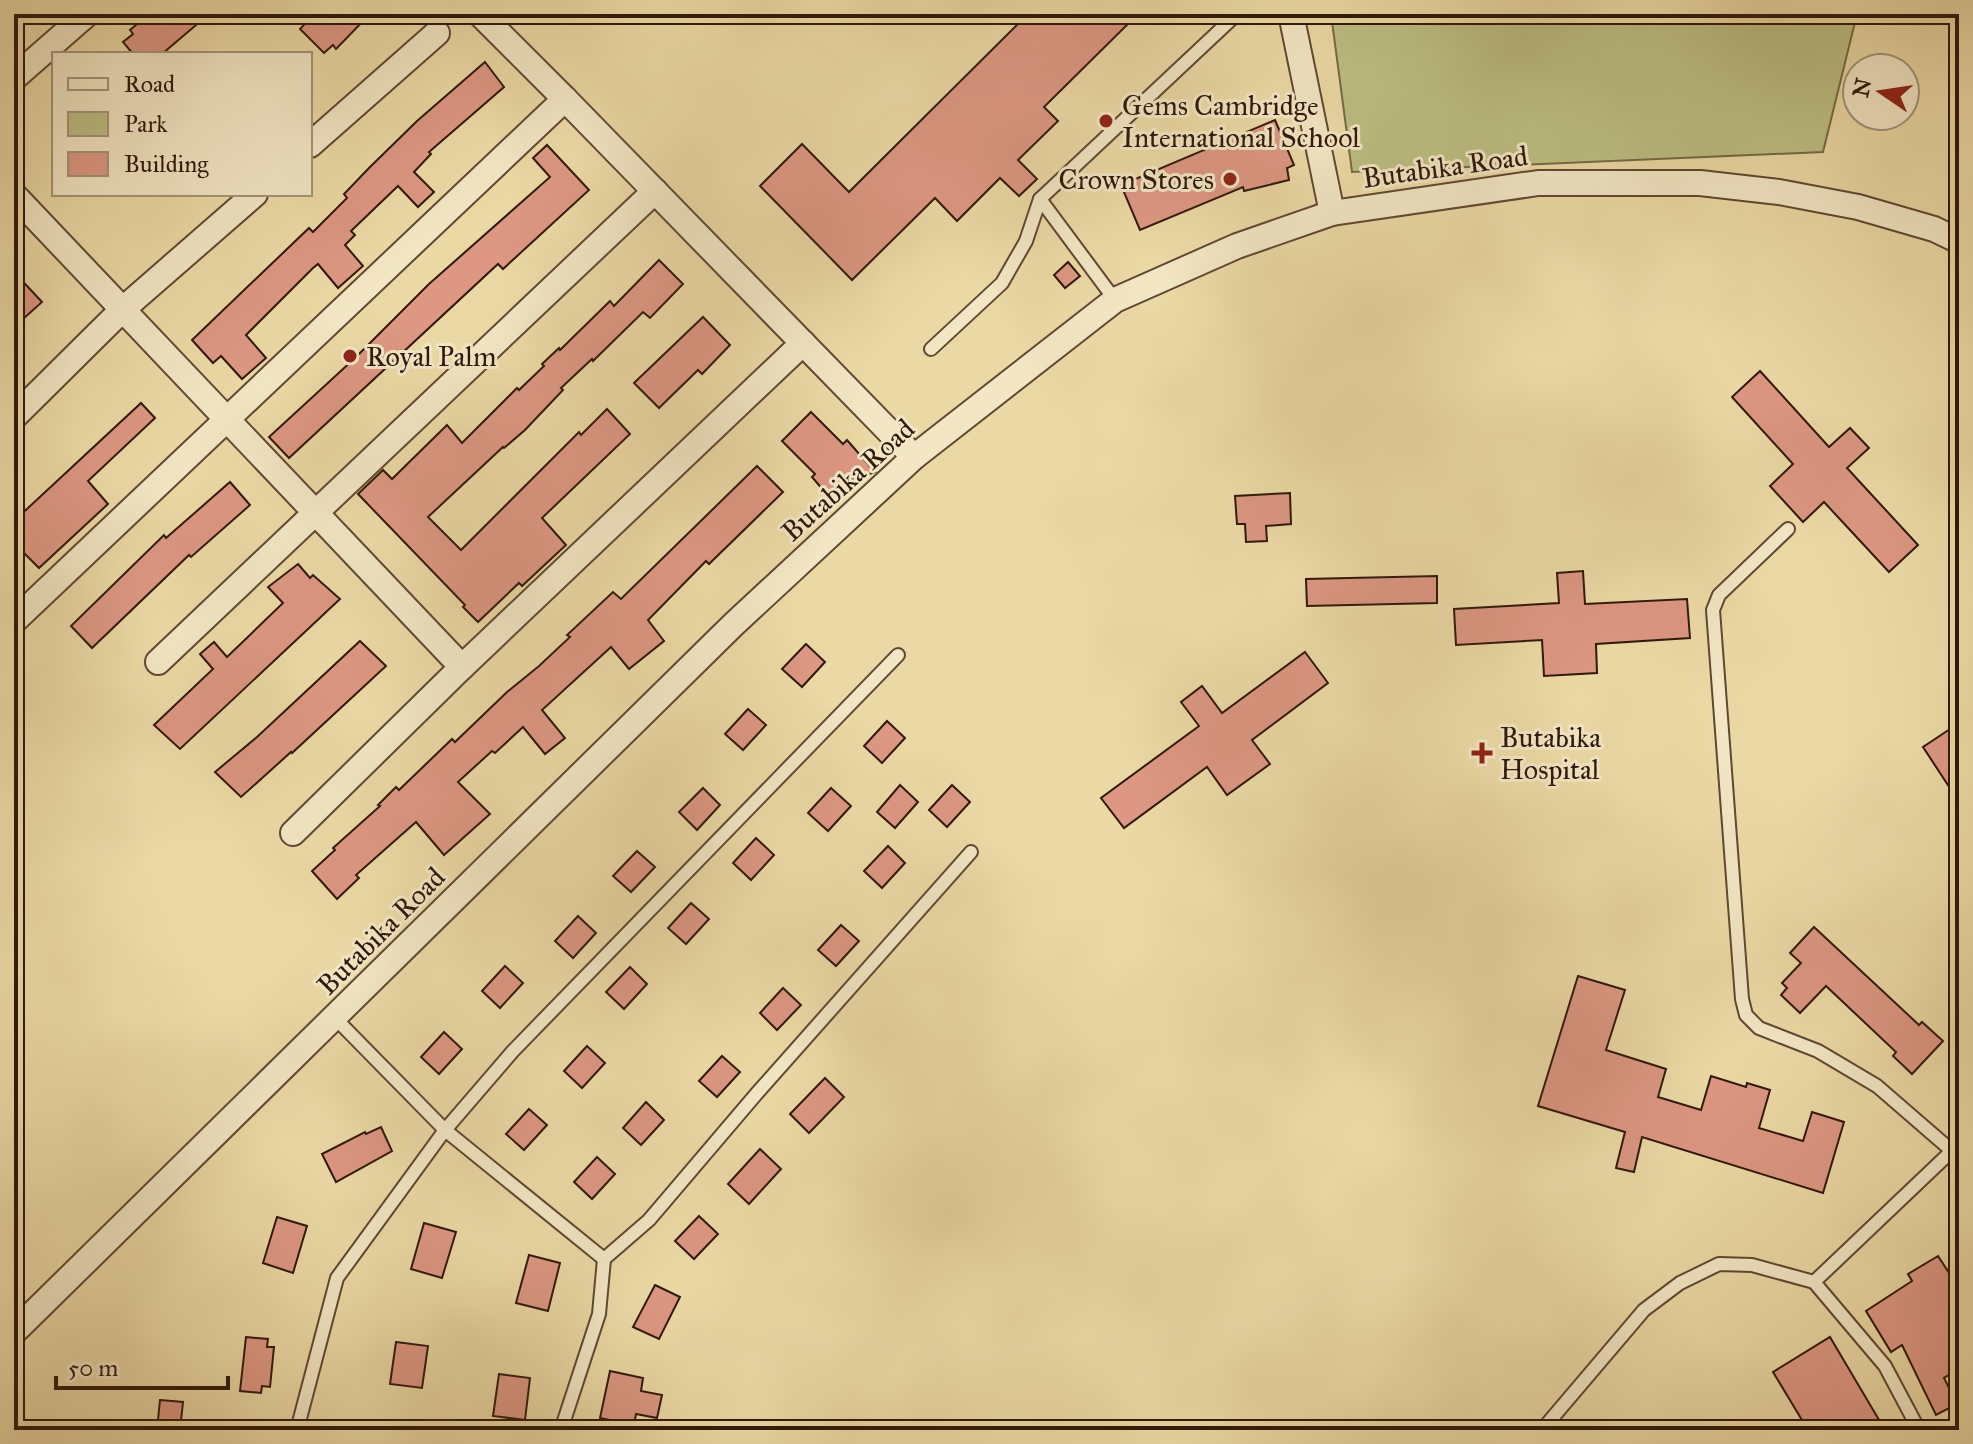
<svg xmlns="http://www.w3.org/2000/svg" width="1973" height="1444" viewBox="0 0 1973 1444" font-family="'IM FELL Great Primer',serif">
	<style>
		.green { fill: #bcbe83; stroke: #766b47; stroke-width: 2 }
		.building { fill: #dd9783; stroke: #30180b; stroke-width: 2 }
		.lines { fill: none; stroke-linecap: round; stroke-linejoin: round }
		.service-casing { stroke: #5f4832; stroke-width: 16 }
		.minor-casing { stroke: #5f4832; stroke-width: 28 }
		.service { stroke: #f2e6c4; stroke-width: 12 }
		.minor { stroke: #f2e6c4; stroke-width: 24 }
		.poi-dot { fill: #8f2418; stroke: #f2e6c4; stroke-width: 3 }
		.labels { text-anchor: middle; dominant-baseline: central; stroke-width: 6; stroke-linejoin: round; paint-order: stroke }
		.poi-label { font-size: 28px; fill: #30180b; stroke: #f2e6c4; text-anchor: start }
		.street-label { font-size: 28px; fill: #30180b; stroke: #f2e6c4 }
	</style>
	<rect width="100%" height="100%" fill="#ebd9a5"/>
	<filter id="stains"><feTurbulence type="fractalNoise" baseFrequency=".0025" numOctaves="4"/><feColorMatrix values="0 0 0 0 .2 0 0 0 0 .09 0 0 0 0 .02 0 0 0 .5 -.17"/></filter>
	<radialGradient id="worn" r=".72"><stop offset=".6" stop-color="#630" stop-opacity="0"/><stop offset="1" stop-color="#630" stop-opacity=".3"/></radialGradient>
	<polygon class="green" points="1331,14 1857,14 1823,152 1352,172"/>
	<g class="building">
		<polygon points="149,14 209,14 162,54 133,54 123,42 133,34 130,30"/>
		<polygon points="314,14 370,14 336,49 333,45 324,53 300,29"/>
		<polygon points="1028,14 1138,14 1044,107 1058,121 1018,160 1037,179 1019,196 1000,178 957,221 935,198 852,280 760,186 802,144 849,192"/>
		<polygon points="485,62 504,87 429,152 431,154 414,172 434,192 418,207 398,186 351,231 355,235 345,245 363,266 338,288 318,264 313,268 246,335 266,358 242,379 221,356 213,363 192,340 309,228 313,232 347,198 344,194 369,168 417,121"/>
		<polygon points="1275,120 1294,165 1287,168 1289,180 1244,191 1243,187 1140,230 1121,185"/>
		<polygon points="547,145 589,190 503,269 498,264 289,458 269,437 355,358 429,284 550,177 533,158"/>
		<polygon points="659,260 683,284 650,318 643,312 593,361 592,359 561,388 563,390 525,430 504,448 503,447 428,517 461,550 579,432 581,435 607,409 630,434 542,518 566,545 522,586 519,583 478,622 463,607 465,605 358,494 383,470 392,479 447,425 462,443 517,388 519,390 544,366 542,364 559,348 560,350 610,301 614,306"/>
		<polygon points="1068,262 1080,276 1065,288 1054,275"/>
		<polygon points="14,272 42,302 14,327"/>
		<polygon points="703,317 730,345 702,374 698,370 659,408 634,383"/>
		<polygon points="1760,371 1829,447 1850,428 1869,448 1847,468 1918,545 1889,572 1824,502 1803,522 1770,486 1793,464 1732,397"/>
		<polygon points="141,403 155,418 88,481 108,504 39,568 14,543 14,521"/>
		<polygon points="811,412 843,444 847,440 875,472 851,480 830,498 812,477 815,474 782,441"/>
		<polygon points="757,466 783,492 709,564 706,561 648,620 664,641 629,669 611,647 542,710 565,738 545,754 523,727 495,753 492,751 458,782 490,814 444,855 416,822 356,875 359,878 337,899 312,871 335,850 333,848 380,806 378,805 396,787 399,790 452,739 455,742 507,692 539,666 570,637 567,635 613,592 621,599"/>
		<polygon points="230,482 250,505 191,557 189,555 92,648 71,626 164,535 166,538"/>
		<polygon points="1290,493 1291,524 1266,526 1267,541 1246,542 1245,524 1237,524 1235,496"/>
		<polygon points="298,564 310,578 313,575 340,599 180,749 154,725 213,669 200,654 214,642 227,657 283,603 268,587"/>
		<polygon points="1583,571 1585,604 1687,599 1690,638 1596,644 1597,673 1544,676 1542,640 1456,645 1454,609 1559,603 1557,573"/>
		<polygon points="1437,576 1437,603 1307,606 1306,579"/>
		<polygon points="360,641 386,666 292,753 291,752 241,797 215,772 257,737"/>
		<polygon points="806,644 825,662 802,687 782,669"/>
		<polygon points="1305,652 1328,683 1252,740 1270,764 1227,795 1207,767 1124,828 1101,798 1199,726 1181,702 1202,686 1222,713"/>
		<polygon points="748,709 766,725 743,750 725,734"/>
		<polygon points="887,721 905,738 882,763 864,746"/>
		<polygon points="1959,723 1959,802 1923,747"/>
		<polygon points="900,785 918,802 895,828 877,812"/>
		<polygon points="952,785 970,802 947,827 929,810"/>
		<polygon points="703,788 720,805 697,830 679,812"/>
		<polygon points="831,788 851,806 828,831 808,813"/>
		<polygon points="756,838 774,855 751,880 733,863"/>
		<polygon points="888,846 905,863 882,888 864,871"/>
		<polygon points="637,851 655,867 631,892 613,876"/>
		<polygon points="691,903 709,919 686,944 668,928"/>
		<polygon points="578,916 596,933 573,958 555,941"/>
		<polygon points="841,925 859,941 836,966 818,950"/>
		<polygon points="1814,927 1919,1025 1922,1022 1943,1041 1912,1074 1893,1056 1896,1052 1826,986 1800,1013 1781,995 1787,988 1782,983 1801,963 1790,953"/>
		<polygon points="505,966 523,983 500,1008 482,991"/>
		<polygon points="630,967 647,984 624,1009 606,992"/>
		<polygon points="1578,976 1625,990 1606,1050 1666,1069 1658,1097 1701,1110 1711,1076 1746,1087 1747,1083 1770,1090 1759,1128 1803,1141 1812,1112 1844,1122 1823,1193 1642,1137 1634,1172 1616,1168 1625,1132 1538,1106"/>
		<polygon points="783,988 801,1005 777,1030 760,1013"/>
		<polygon points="444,1032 462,1049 439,1074 421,1057"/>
		<polygon points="587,1046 605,1063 582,1088 564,1071"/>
		<polygon points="722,1056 740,1072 717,1097 699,1081"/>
		<polygon points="825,1078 844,1097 809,1133 790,1114"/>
		<polygon points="646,1102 664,1120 641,1145 623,1128"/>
		<polygon points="529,1109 547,1125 524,1150 506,1134"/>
		<polygon points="381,1127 392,1151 336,1182 322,1154 365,1132 366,1134"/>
		<polygon points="760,1149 781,1169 749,1204 728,1184"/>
		<polygon points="597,1157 615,1174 592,1199 574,1182"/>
		<polygon points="699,1216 718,1234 694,1259 675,1241"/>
		<polygon points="277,1217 307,1226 293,1273 263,1263"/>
		<polygon points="424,1223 456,1232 442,1278 411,1269"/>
		<polygon points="529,1255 560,1263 548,1311 516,1303"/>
		<polygon points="1938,1256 1959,1288 1959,1369 1944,1378 1957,1404 1936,1415 1902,1345 1891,1352 1866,1311 1912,1281 1908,1274"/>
		<polygon points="655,1285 680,1297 659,1339 633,1327"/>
		<polygon points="246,1337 268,1339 267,1347 274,1347 270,1387 262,1386 261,1393 240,1391"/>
		<polygon points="1830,1337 1885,1430 1808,1430 1773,1372"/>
		<polygon points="396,1342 428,1346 422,1388 390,1384"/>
		<polygon points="610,1371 643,1378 641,1391 662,1395 657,1418 636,1414 634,1425 600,1418"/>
		<polygon points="499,1374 530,1378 525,1420 493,1416"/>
		<polygon points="160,1400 183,1402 180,1430 157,1430"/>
	</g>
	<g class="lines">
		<g class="service-casing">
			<g id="service">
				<polyline points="1040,199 1115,300"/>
				<polyline points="931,349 1002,283 1026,241 1040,199 1237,14"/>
				<polyline points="1788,529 1719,595 1713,610 1742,999 1746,1015 1759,1028 1818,1051 1877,1086 1959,1157"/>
				<polyline points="335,1018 445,1130 604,1259"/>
				<polyline points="1814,1282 1957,1146"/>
				<polyline points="297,1430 337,1278 445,1130 513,1051 898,655"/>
				<polyline points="561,1430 599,1314 604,1259 649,1220 758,1092 971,852"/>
				<polyline points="1542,1430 1644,1310 1680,1283 1719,1264 1752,1265 1814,1282 1885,1366 1919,1430"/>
			</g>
		</g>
		<g class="minor-casing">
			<g id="minor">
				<polyline points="480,14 565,99"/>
				<polyline points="1291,14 1332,213"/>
				<polyline points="14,78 87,14"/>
				<polyline points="310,145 437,33"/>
				<polyline points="14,195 462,667 803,343"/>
				<polyline points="14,417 122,310 255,194"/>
				<polyline points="14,621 565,99 914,457"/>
				<polyline points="158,662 655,191"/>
				<polyline points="293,833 462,667"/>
				<polyline points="14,1332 734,624 914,457 1115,300 1237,246 1332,213 1538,183 1700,183 1779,192 1858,207 1934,229 1959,241"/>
			</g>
		</g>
		<use href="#service" class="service"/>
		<use href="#minor" class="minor"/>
	</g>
	<g class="poi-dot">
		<circle cx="1106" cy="121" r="8"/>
		<circle cx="1230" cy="179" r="8"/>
		<circle cx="350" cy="356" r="8"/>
		<path d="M1478 741h8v8h8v8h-8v8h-8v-8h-8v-8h8z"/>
	</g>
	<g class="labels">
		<g class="poi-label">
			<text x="1122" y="105">Gems Cambridge<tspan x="1122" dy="32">International School</tspan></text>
			<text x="1214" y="179" text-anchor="end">Crown Stores</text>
			<text x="366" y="356">Royal Palm</text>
			<text x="1500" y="737">Butabika<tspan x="1500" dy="32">Hospital</tspan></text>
		</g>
		<g class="street-label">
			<text transform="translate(1445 167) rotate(-8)">Butabika Road</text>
			<text transform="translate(848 480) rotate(-42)">Butabika Road</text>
			<text transform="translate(381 931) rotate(-45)">Butabika Road</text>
		</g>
	</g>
	<rect width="1973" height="1444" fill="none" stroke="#ebd9a5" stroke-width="48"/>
	<rect x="16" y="16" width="1941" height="1412" fill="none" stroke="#30180b" stroke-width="4"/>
	<rect x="24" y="24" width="1925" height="1396" fill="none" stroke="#30180b" stroke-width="2"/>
	<rect x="52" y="52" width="260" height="144" fill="#f2e6c4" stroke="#a4947a" stroke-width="2"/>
	<rect x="68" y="78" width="40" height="12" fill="#f2e6c4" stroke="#a4947a" stroke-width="2"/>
	<text x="124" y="92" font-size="24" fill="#30180b">Road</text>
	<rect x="68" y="112" width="40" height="24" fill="#bcbe83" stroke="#a4947a" stroke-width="2"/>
	<text x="124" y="132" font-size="24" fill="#30180b">Park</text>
	<rect x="68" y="152" width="40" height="24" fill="#dd9783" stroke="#a4947a" stroke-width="2"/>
	<text x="124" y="172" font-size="24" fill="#30180b">Building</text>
	<g transform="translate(1881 92) rotate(283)"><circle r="38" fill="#f2e6c4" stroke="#a4947a" stroke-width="2"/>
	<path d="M0-6L14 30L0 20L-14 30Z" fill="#8f2418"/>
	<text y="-12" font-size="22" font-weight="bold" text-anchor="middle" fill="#30180b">N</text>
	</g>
	<path d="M56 1376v12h172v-12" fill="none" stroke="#30180b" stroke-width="4"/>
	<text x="68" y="1376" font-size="24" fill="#30180b" stroke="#f2e6c4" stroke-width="6" paint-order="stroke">50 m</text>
	<rect width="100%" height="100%" filter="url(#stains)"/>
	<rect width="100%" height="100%" fill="url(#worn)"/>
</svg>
